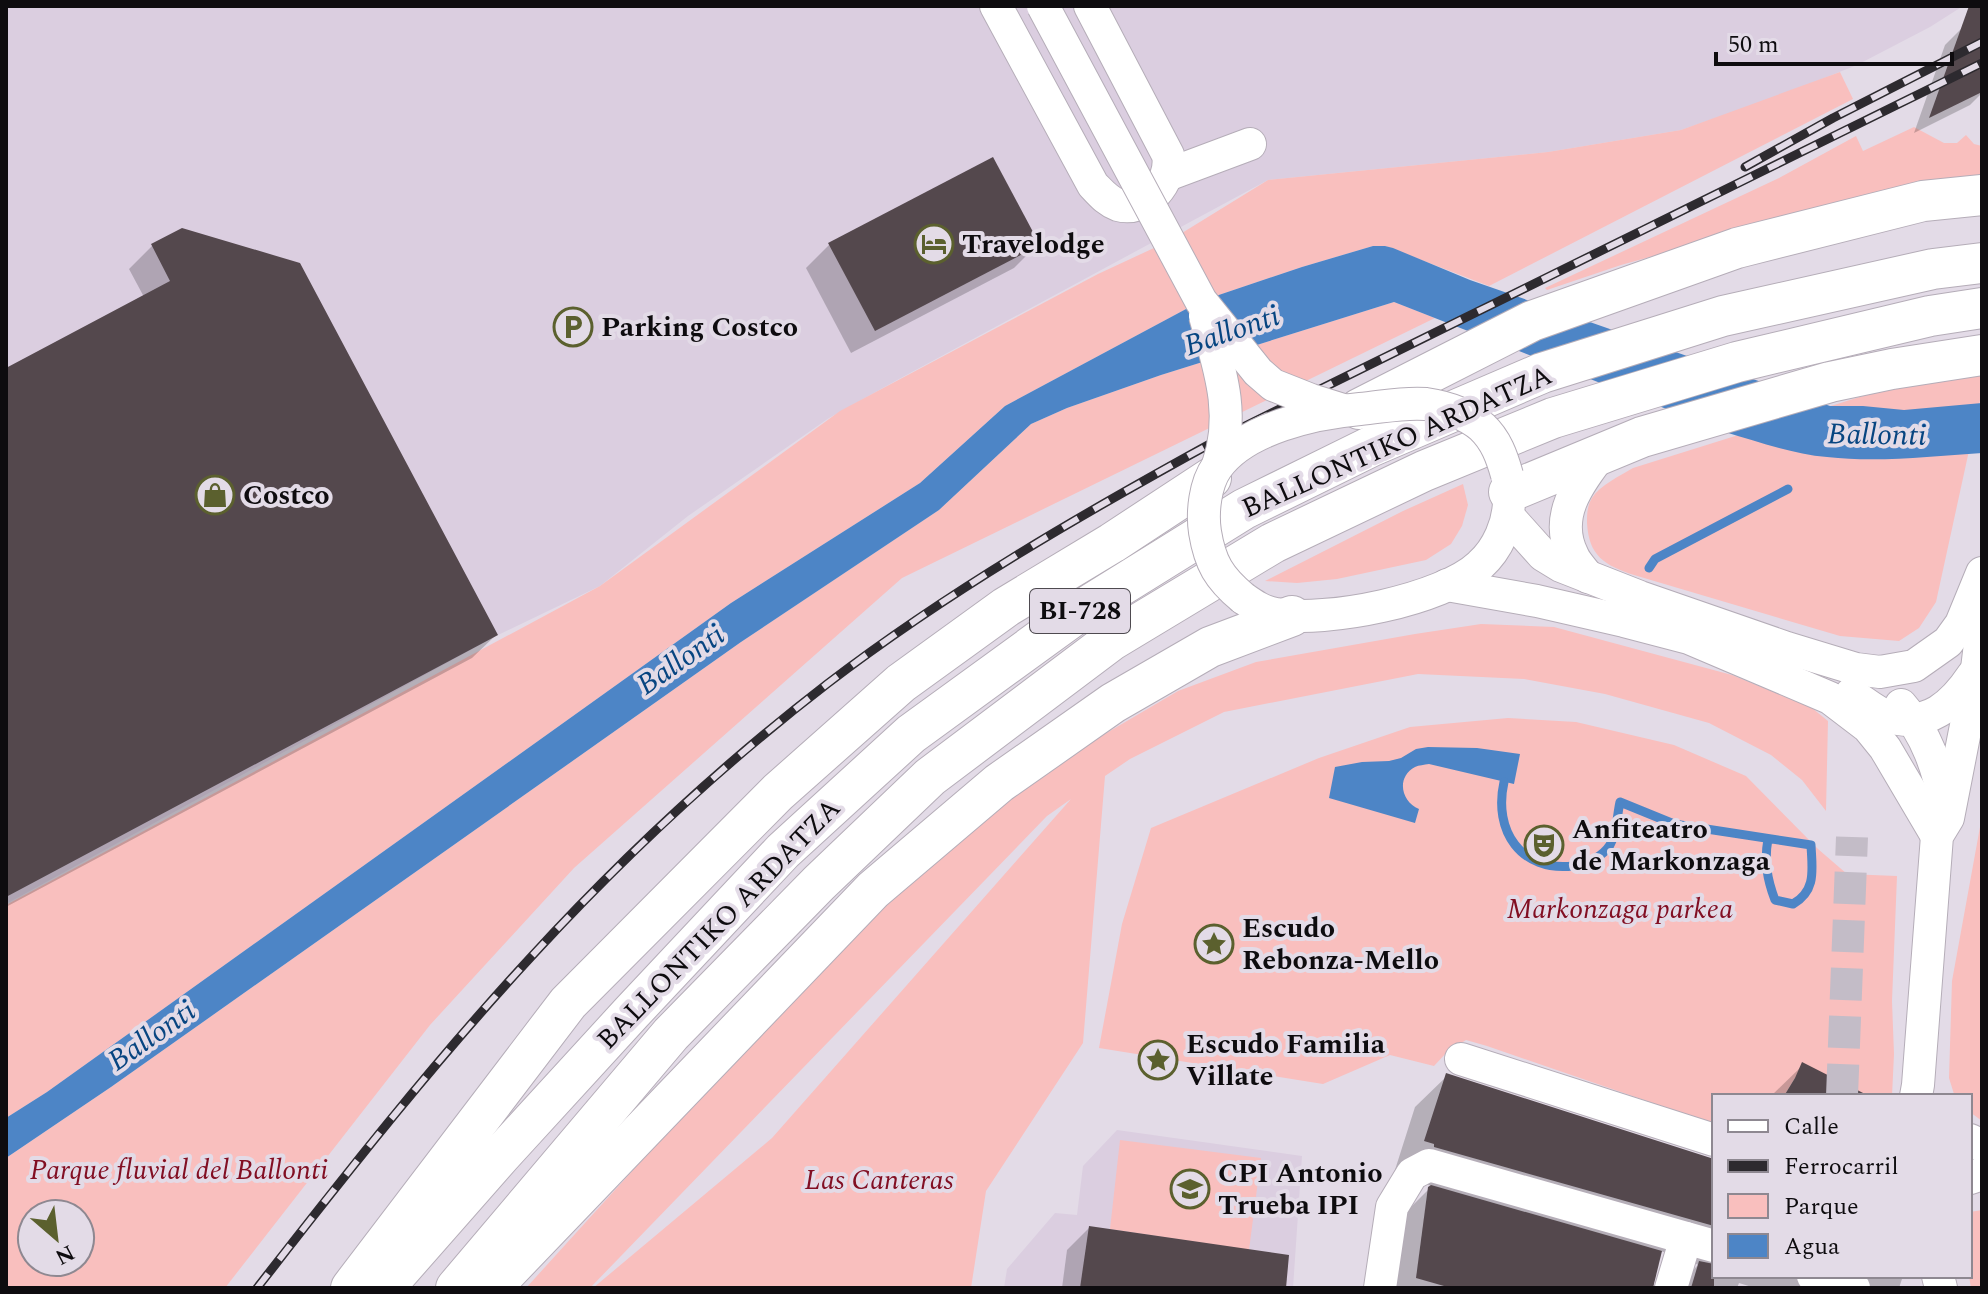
<svg xmlns="http://www.w3.org/2000/svg" width="1988" height="1294" viewBox="0 0 1988 1294" font-family="Spectral,serif">
	<style>
		.built { fill: #dbcee0 }
		.green { fill: #f9bfbe; fill-rule: evenodd }
		.water { fill: #4d85c6 }
		.shadow { fill: #0003 }
		.lines { fill: none; stroke-linecap: round; stroke-linejoin: round }
		.stream { stroke: #4d85c6; stroke-width: 9 }
		.building { fill: #54484d }
		.minor-tunnel { stroke: #c3bcc7; stroke-width: 32; stroke-dasharray: 32 16; stroke-linecap: butt }
		.minor-casing { stroke: #b5adb8; stroke-width: 34 }
		.major-casing { stroke: #b5adb8; stroke-width: 42 }
		.minor { stroke: #fff; stroke-width: 32 }
		.major { stroke: #fff; stroke-width: 40 }
		.rail-casing { stroke: #2d2a2f; stroke-width: 9 }
		.rail { stroke: #e3dbe7; stroke-width: 6; stroke-dasharray: 18; stroke-linecap: butt }
		.minor-bridge-casing { stroke: #b5adb8; stroke-width: 34; stroke-linecap: butt }
		.minor-bridge { stroke: #fff; stroke-width: 32 }
		.labels { text-anchor: middle; dominant-baseline: central; stroke-width: 8; stroke-linejoin: round; paint-order: stroke }
		.shield { fill: #e3dbe7; stroke: #4e4a50; stroke-width: 2 }
		.shield-label { font-size: 26px; font-weight: bold; fill: #0e0c0f }
		.poi-label { font-size: 28px; font-weight: bold; fill: #0e0c0f; stroke: #e3dbe7; text-anchor: start }
		.street-label { font-size: 28px; fill: #0e0c0f; stroke: #e3dbe7 }
		.park-label { font-size: 28px; font-style: italic; fill: #820f23; stroke: #e3dbe7 }
		.water-label { font-size: 30px; font-style: italic; fill: #074581; stroke: #e3dbe7 }
	</style>
	<rect width="100%" height="100%" fill="#e3dbe7"/>
	<g class="built">
		<polygon points="6,6 1963,6 1930,27 1857,65 1779,96 1681,130 1548,152 1268,180 899,379 829,418 688,516 600,586 498,635 6,904"/>
		<polygon points="1117,1130 1302,1156 1293,1288 1004,1288 1007,1269 1055,1213 1077,1215 1083,1166"/>
	</g>
	<g class="green">
		<polygon points="1840,72 1853,99 1489,286 1385,246 1373,246 1302,267 1201,301 1005,406 920,483 731,603 47,1092 6,1118 6,905 600,586 840,411 1098,274 1169,241 1268,180 1548,152 1681,130"/>
		<polygon points="1914,127 1944,143 1957,143 1966,135 1974,144 1982,146 1982,175 1789,218 1621,265 1547,290 1545,288 1779,178 1856,136 1863,151"/>
		<path d="M 1394,302 L 1435,318 L 902,578 L 574,868 L 430,1025 L 225,1288 L 6,1288 L 6,1158 L 111,1087 L 741,642 L 939,510 L 1031,424 L 1067,408 L 1161,375 ZM 32,1214 L 80,1214 L 80,1262 L 32,1262 Z"/>
		<path d="M 1982,369 L 1982,391 L 1936,602 L 1919,628 L 1899,641 L 1840,636 L 1634,575 C 1604,565 1589,556 1587,523 C 1587,515 1587,506 1592,498 C 1600,485 1620,476 1633,468 L 1898,385 Z"/>
		<polygon points="1463,484 1468,505 1462,526 1451,544 1426,560 1337,579 1297,583 1265,581 1403,511"/>
		<polygon points="1481,624 1554,627 1732,675 1812,708 1828,721 1826,811 1802,780 1771,755 1709,723 1605,694 1524,679 1418,674 1224,712 1130,759 1105,776 1083,1043 986,1191 971,1288 593,1288 772,1138 1071,799 1047,816 590,1288 526,1288 888,889 1081,748 1178,691 1256,662 1415,634"/>
		<polygon points="1508,718 1576,722 1674,745 1746,776 1818,849 1847,874 1897,876 1892,1001 1894,1054 1892,1096 1853,1096 1795,1078 1784,1096 1714,1096 1714,1124 1487,1046 1466,1040 1448,1051 1434,1066 1390,1055 1323,1084 1099,1048 1122,924 1151,828 1319,758 1410,727"/>
		<polygon points="1982,816 1982,1121 1970,1112 1970,1096 1956,1096 1954,1094 1949,1078 1952,981"/>
		<polygon points="1120,1140 1261,1158 1249,1250 1110,1229"/>
		<polygon points="1982,1210 1982,1288 1971,1288 1969,1276 1970,1276 1970,1212"/>
	</g>
	<g class="water">
		<path d="M 1373,246 L 1385,246 L 1393,248 L 1470,280 L 1830,406 L 1863,406 L 1904,410 L 1982,403 L 1982,453 C 1931,456 1879,463 1827,457 C 1793,454 1759,442 1725,432 L 1394,302 L 1161,375 L 1067,408 L 1031,424 L 939,510 L 741,642 L 111,1087 L 6,1158 L 6,1118 L 47,1092 L 731,603 L 920,483 L 1005,406 L 1201,301 L 1302,267 Z"/>
		<path d="M 1428,747 L 1477,748 L 1520,754 L 1514,784 L 1429,764 C 1424,765 1419,765 1415,767 C 1396,777 1401,802 1419,809 L 1415,823 L 1329,798 L 1335,767 L 1362,762 L 1389,761 L 1401,758 L 1416,749 Z"/>
	</g>
	<g class="shadow">
		<polygon points="1982,18 1982,93 1970,105 1914,133 1945,45 1963,27"/>
		<polygon points="183,230 496,635 472,658 6,907 6,370 144,297 129,269 152,246"/>
		<polygon points="829,245 1037,245 1014,268 851,353 806,268"/>
		<polygon points="1803,1065 1851,1096 1771,1096"/>
		<polygon points="1447,1076 1714,1161 1714,1276 1903,1276 1899,1288 1755,1288 1739,1283 1737,1288 1675,1288 1698,1265 1687,1258 1660,1251 1651,1288 1388,1288 1398,1220 1432,1186 1404,1178 1404,1176 1394,1173 1415,1107"/>
		<polygon points="1089,1228 1284,1288 1062,1288 1067,1250"/>
	</g>
	<g class="lines">
		<g class="stream">
			<polyline points="1649,568 1655,559 1788,489"/>
			<path d="M 1504,782 C 1493,831 1521,872 1573,866 C 1587,865 1603,856 1610,845 C 1617,833 1617,815 1620,802 L 1674,824 L 1811,845 C 1812,869 1817,890 1793,904 L 1775,900 C 1767,879 1764,861 1768,839"/>
		</g>
	</g>
	<g class="building">
		<polygon points="1969,6 1982,6 1982,92 1929,118"/>
		<polygon points="993,157 1040,245 875,331 828,243"/>
		<polygon points="182,228 300,263 498,635 6,897 6,368 170,281 151,244"/>
		<polygon points="1802,1062 1869,1096 1784,1096 1795,1078"/>
		<polygon points="1446,1073 1714,1159 1714,1226 1434,1147 1434,1144 1424,1141"/>
		<polygon points="1431,1185 1662,1251 1653,1288 1451,1288 1416,1278 1428,1187"/>
		<polygon points="1089,1226 1289,1255 1286,1288 1080,1288"/>
		<polygon points="1699,1261 1714,1264 1714,1288 1691,1288"/>
	</g>
	<g class="lines">
		<polyline class="minor-tunnel" points="1842,1096 1852,837"/>
		<g class="minor-casing">
			<g id="minor">
				<path d="M 996,6 L 1093,185 C 1101,193 1107,201 1118,205 C 1146,213 1173,182 1168,155 L 1090,6"/>
				<polyline points="1167,175 1250,144"/>
				<polyline points="1508,516 1543,555 1561,566 1640,597 1787,648 1856,669 1880,672 1914,666 1948,642 1961,624 1982,573"/>
				<path d="M 1588,577 C 1583,570 1576,563 1573,556 C 1553,517 1578,484 1601,454"/>
				<polyline points="1447,585 1537,601 1624,621 1689,638 1830,698 1868,727 1885,748 1937,836"/>
				<path d="M 1243,598 C 1253,605 1263,612 1276,614 C 1325,623 1443,600 1480,565 C 1498,549 1509,523 1509,500"/>
				<path d="M 1851,694 C 1863,701 1876,713 1889,717 C 1928,728 1953,705 1973,675"/>
				<path d="M 1901,705 C 1927,734 1938,769 1946,807"/>
				<polyline points="1461,1059 1714,1140"/>
				<polyline points="1916,1096 1918,1085 1937,836 1948,818 1977,669 1982,627"/>
				<polyline points="1970,1140 1982,1146"/>
				<polyline points="1970,1178 1982,1174"/>
				<polyline points="1813,1276 1854,1288"/>
				<polyline points="1938,1276 1941,1288"/>
				<polyline points="1380,1288 1392,1207 1412,1174 1429,1165 1714,1246"/>
				<polyline points="1671,1288 1686,1238"/>
			</g>
		</g>
		<g class="major-casing">
			<g id="major">
				<polyline points="1359,409 1532,321 1737,248 1923,201 1982,195"/>
				<polyline points="1509,492 1642,437 1830,382 1892,369 1982,355"/>
				<polyline points="351,1288 568,1003 778,792 901,683 1006,607 1112,543 1211,478"/>
				<polyline points="384,1288 501,1155 631,1013 783,851 911,734 1080,611 1244,509 1372,446 1542,373 1723,316 1933,269 1982,263"/>
				<polyline points="456,1288 671,1034 819,883 930,777 1112,640 1273,543 1424,471 1553,418 1737,362 1930,316 1982,308"/>
				<polyline points="491,1288 873,890 999,783 1113,703 1210,647 1292,616"/>
			</g>
		</g>
		<use href="#minor" class="minor"/>
		<use href="#major" class="major"/>
		<g class="rail-casing">
			<g id="rail">
				<polyline points="1745,167 1833,118 1982,42"/>
				<path d="M 257,1288 C 345,1175 434,1062 531,957 C 620,860 723,764 827,684 C 950,590 1084,513 1219,439 L 1982,63"/>
			</g>
		</g>
		<use href="#rail" class="rail"/>
		<g class="minor-bridge-casing">
			<g id="minor-bridge">
				<polyline points="1043,6 1201,301 1258,372 1273,385 1311,400 1343,410"/>
				<path d="M 1205,316 C 1219,367 1236,413 1218,465"/>
				<path d="M 1243,598 C 1219,578 1210,563 1205,532 C 1202,512 1205,484 1217,467 C 1245,428 1315,413 1360,409 C 1382,407 1404,402 1426,404 C 1446,407 1467,414 1482,427 C 1496,440 1502,457 1507,475"/>
			</g>
		</g>
		<use href="#minor-bridge" class="minor-bridge"/>
	</g>
	<defs>
		<g id="hotel-ring" transform="scale(2)"><circle r="9.5" fill="#e3dbe7" stroke="#5b602e" stroke-width="1.5"/><path d="M-6-4.5h1.5V1H6V5H4.5V3h-9V5H-6ZM-4 0a1.8 1.8 0 1 1 3.6 0ZM.5 0V-2.5h3Q6-2.5 6 0Z" fill="#5b602e"/></g>
		<g id="parking-ring" transform="scale(2)"><circle r="9.5" fill="#e3dbe7" stroke="#5b602e" stroke-width="1.5"/><path d="M-3.5-5.5H1a3.5 3.5 0 0 1 0 7H-1V5.5H-3.5ZM-1-3.4V-.6H.8a1.4 1.4 0 0 0 0-2.8Z" fill="#5b602e"/></g>
		<g id="shop-ring" transform="scale(2)"><circle r="9.5" fill="#e3dbe7" stroke="#5b602e" stroke-width="1.5"/><path d="M-5-2.5h2.3a2.7 3.5 0 0 1 5.4 0H5L5.5 6h-11ZM-1.5-2.5h3a1.5 2.3 0 0 0-3 0Z" fill="#5b602e"/></g>
		<g id="theatre-ring" transform="scale(2)"><circle r="9.5" fill="#e3dbe7" stroke="#5b602e" stroke-width="1.5"/><path d="M-5-5.5Q0-4 5-5.5V0Q5 5 0 6Q-5 5-5 0ZM-3.3-2.5H-1v1.5H-3.3ZM1-2.5H3.3v1.5H1ZM-2.8 1Q0 5.5 2.8 1Z" fill="#5b602e"/></g>
		<g id="sight-ring" transform="scale(2)"><circle r="9.5" fill="#e3dbe7" stroke="#5b602e" stroke-width="1.5"/><path d="M0-6L1.8-2.2L6-1.7L2.9 1.2L3.7 5.4L0 3.3L-3.7 5.4L-2.9 1.2L-6-1.7L-1.8-2.2Z" fill="#5b602e"/></g>
		<g id="school-ring" transform="scale(2)"><circle r="9.5" fill="#e3dbe7" stroke="#5b602e" stroke-width="1.5"/><path d="M0-5L7-2L0 1L-7-2ZM-4 1L0 2.5L4 1V4Q0 6-4 4Z" fill="#5b602e"/></g>
	</defs>
	<g fill-rule="evenodd">
		<use href="#hotel-ring" x="934" y="244"/>
		<use href="#parking-ring" x="573" y="327"/>
		<use href="#shop-ring" x="215" y="495"/>
		<use href="#theatre-ring" x="1544" y="845"/>
		<use href="#sight-ring" x="1214" y="944"/>
		<use href="#sight-ring" x="1158" y="1060"/>
		<use href="#school-ring" x="1190" y="1189"/>
	</g>
	<g class="labels">
		<rect class="shield" x="1030" y="589" width="100" height="44" rx="6"/>
		<g class="shield-label">
			<text x="1080" y="611">BI-728</text>
		</g>
		<g class="poi-label">
			<text x="962" y="244">Travelodge</text>
			<text x="601" y="327">Parking Costco</text>
			<text x="243" y="495">Costco</text>
			<text x="1572" y="829">Anfiteatro<tspan x="1572" dy="32">de Markonzaga</tspan></text>
			<text x="1242" y="928">Escudo<tspan x="1242" dy="32">Rebonza-Mello</tspan></text>
			<text x="1186" y="1044">Escudo Familia<tspan x="1186" dy="32">Villate</tspan></text>
			<text x="1218" y="1173">CPI Antonio<tspan x="1218" dy="32">Trueba IPI</tspan></text>
		</g>
		<g class="street-label">
			<text transform="translate(1397 442) rotate(-24)">BALLONTIKO ARDATZA</text>
			<text transform="translate(719 924) rotate(-46)">BALLONTIKO ARDATZA</text>
		</g>
		<g class="park-label">
			<text x="1620" y="909">Markonzaga parkea</text>
			<text x="179" y="1170">Parque fluvial del Ballonti</text>
			<text x="879" y="1180">Las Canteras</text>
		</g>
		<g class="water-label">
			<text transform="translate(1232 331) rotate(-19)">Ballonti</text>
			<text transform="translate(1877 435) rotate(1)">Ballonti</text>
			<text transform="translate(681 660) rotate(-35)">Ballonti</text>
			<text transform="translate(152 1036) rotate(-35)">Ballonti</text>
		</g>
	</g>
	<rect width="1988" height="1294" fill="none" stroke="#0e0c0f" stroke-width="16"/>
	<rect x="1712" y="1094" width="260" height="184" fill="#e3dbe7" stroke="#8e8891" stroke-width="2"/>
	<rect x="1728" y="1120" width="40" height="12" fill="#ffffff" stroke="#8e8891" stroke-width="2"/>
	<text x="1784" y="1134" font-size="24" fill="#0e0c0f">Calle</text>
	<rect x="1728" y="1160" width="40" height="12" fill="#2d2a2f" stroke="#8e8891" stroke-width="2"/>
	<text x="1784" y="1174" font-size="24" fill="#0e0c0f">Ferrocarril</text>
	<rect x="1728" y="1194" width="40" height="24" fill="#f9bfbe" stroke="#8e8891" stroke-width="2"/>
	<text x="1784" y="1214" font-size="24" fill="#0e0c0f">Parque</text>
	<rect x="1728" y="1234" width="40" height="24" fill="#4d85c6" stroke="#8e8891" stroke-width="2"/>
	<text x="1784" y="1254" font-size="24" fill="#0e0c0f">Agua</text>
	<g transform="translate(56 1238) rotate(152)"><circle r="38" fill="#e3dbe7" stroke="#8e8891" stroke-width="2"/>
	<path d="M0-6L14 30L0 20L-14 30Z" fill="#5b602e"/>
	<text y="-12" font-size="22" font-weight="bold" text-anchor="middle" fill="#0e0c0f">N</text>
	</g>
	<path d="M1716 52v12h236v-12" fill="none" stroke="#0e0c0f" stroke-width="4"/>
	<text x="1728" y="52" font-size="24" fill="#0e0c0f" stroke="#e3dbe7" stroke-width="6" paint-order="stroke">50 m</text>
</svg>
